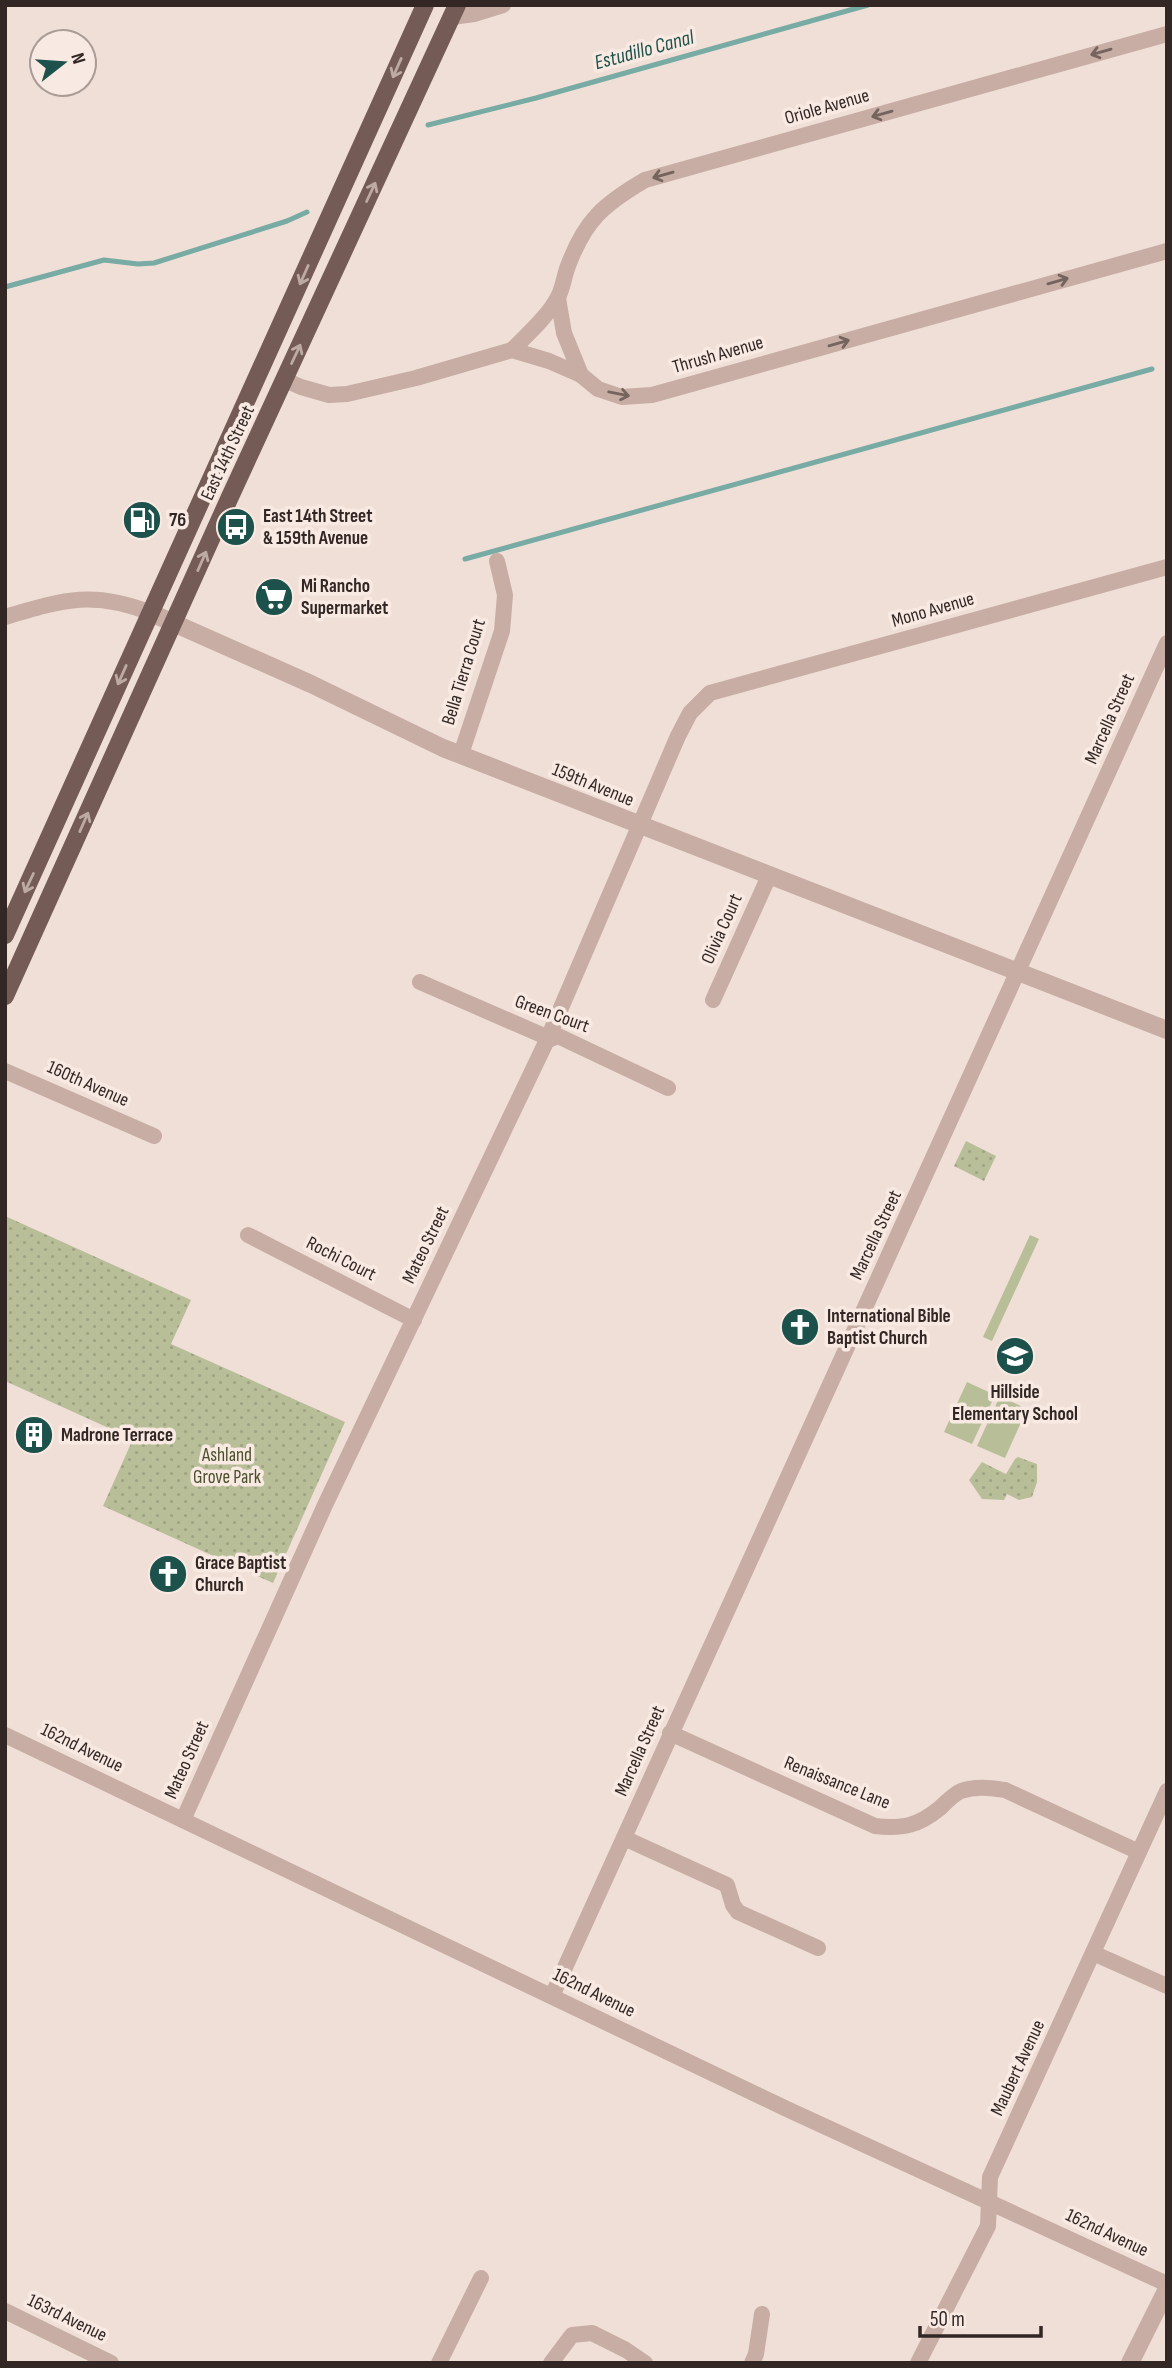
<svg xmlns="http://www.w3.org/2000/svg" width="1172" height="2368" viewBox="0 0 1172 2368" font-family="'Sofia Sans Condensed',sans-serif">
	<style>
		.grass { fill: url(#grass-dots) }
		.garden { fill: #b8be98 }
		.lines { fill: none; stroke-linecap: round; stroke-linejoin: round }
		.stream { stroke: #77aba4; stroke-width: 5 }
		.minor { stroke: #c7ada3; stroke-width: 16 }
		.tertiary { stroke: #c7ada3; stroke-width: 18 }
		.primary { stroke: #745b56; stroke-width: 18 }
		.oneway { stroke: #75635e }
		.oneway2 { stroke: #bdaaa3 }
		.labels { text-anchor: middle; dominant-baseline: central; stroke-width: 7; stroke-linejoin: round; paint-order: stroke }
		.street-label { font-size: 19px; fill: #322725; stroke: #f8eae2 }
		.poi-label { font-size: 19px; font-weight: bold; fill: #322725; stroke: #f8eae2; text-anchor: start }
		.park-label { font-size: 19px; fill: #494f2a; stroke: #f8eae2 }
		.water-label { font-size: 21px; font-style: italic; fill: #1c524b; stroke: #f8eae2 }
	</style>
	<defs>
		<pattern id="grass-dots" width="8" height="8" patternUnits="userSpaceOnUse" patternTransform="scale(1.75)"><rect width="8" height="8" fill="#b8be98"/><path d="M2 2h.1M6 6h.1" fill="none" stroke="#9fa383" stroke-width="1.8" stroke-linecap="round"/></pattern>
	</defs>
	<rect width="100%" height="100%" fill="#f0dfd7"/>
	<g class="grass">
		<polygon points="966,1141 996,1156 984,1181 954,1166"/>
		<polygon points="5,1216 191,1300 171,1344 345,1422 273,1583 103,1506 133,1439 5,1381"/>
		<polygon points="1018,1457 1037,1464 1037,1482 1032,1497 1019,1500 1007,1494 1004,1500 982,1499 969,1480 982,1462 1006,1474 1015,1459"/>
	</g>
	<g class="garden">
		<polygon points="1030,1235 1039,1239 992,1341 983,1337"/>
		<polygon points="967,1382 995,1395 972,1444 944,1432"/>
		<polygon points="1000,1396 1027,1409 1005,1458 977,1446"/>
	</g>
	<g class="lines">
		<g class="stream">
			<polyline points="428,125 536,98 868,5"/>
			<polyline points="5,287 104,260 138,264 154,263 287,221 307,212"/>
			<polyline points="465,559 1152,369"/>
		</g>
		<g class="minor">
			<polyline points="452,17 474,14 503,5"/>
			<polyline points="558,298 564,333 581,375"/>
			<path d="M 512,350 C 526,336 549,315 558,297 C 563,288 564,276 568,266 C 585,220 604,204 645,180 L 1167,34"/>
			<polyline points="285,380 301,387 329,395 347,394 416,378 512,350 549,361 581,375 598,389 622,397 652,395 1167,251"/>
			<path d="M 5,617 C 63,600 92,590 151,613"/>
			<polyline points="461,754 502,631 505,595 497,561"/>
			<polyline points="420,982 551,1039 558,1036 668,1088"/>
			<polyline points="713,1000 769,876"/>
			<polyline points="5,1071 154,1136"/>
			<polyline points="248,1235 414,1320"/>
			<path d="M 670,1733 L 875,1826 C 903,1829 918,1826 940,1808 C 946,1802 954,1794 961,1791 C 976,1786 990,1788 1005,1790 L 1139,1852"/>
			<polyline points="5,1735 789,2110 1167,2284"/>
			<polyline points="183,1820 325,1505 548,1038 678,736 690,713 710,693 1167,567"/>
			<polyline points="624,1838 727,1885 733,1905 738,1912 818,1948"/>
			<polyline points="1093,1953 1167,1986"/>
			<polyline points="552,1996 1167,643"/>
			<polyline points="5,2311 111,2363"/>
			<polyline points="439,2363 481,2278"/>
			<polyline points="551,2363 572,2335 592,2333 626,2350 645,2363"/>
			<polyline points="752,2363 756,2354 762,2314"/>
			<polyline points="918,2363 988,2226 990,2177 1167,1791"/>
		</g>
		<g class="tertiary">
			<polyline points="151,613 311,684 443,748 1167,1030"/>
			<polyline points="1130,2363 1167,2289"/>
		</g>
		<g class="primary">
			<polyline points="5,935 425,5"/>
			<polyline points="5,996 229,499 457,5"/>
		</g>
	</g>
	<defs><path id="oneway-shaft" d="M-6 0H5M1.5-3L5.5 0L1.5 3" fill="none" stroke-width="1.6" stroke-linecap="round" stroke-linejoin="round" transform="scale(1.75)"/></defs>
	<g class="oneway">
		<use href="#oneway-shaft" transform="translate(1101 52) rotate(164)"/>
		<use href="#oneway-shaft" transform="translate(882 114) rotate(164)"/>
		<use href="#oneway-shaft" transform="translate(663 175) rotate(164)"/>
		<use href="#oneway-shaft" transform="translate(1058 281) rotate(-16)"/>
		<use href="#oneway-shaft" transform="translate(839 343) rotate(-16)"/>
		<use href="#oneway-shaft" transform="translate(619 394) rotate(11)"/>
	</g>
	<g class="oneway2">
		<use href="#oneway-shaft" transform="translate(397 68) rotate(114)"/>
		<use href="#oneway-shaft" transform="translate(371 192) rotate(-65)"/>
		<use href="#oneway-shaft" transform="translate(304 275) rotate(114)"/>
		<use href="#oneway-shaft" transform="translate(296 354) rotate(-65)"/>
		<use href="#oneway-shaft" transform="translate(202 561) rotate(-66)"/>
		<use href="#oneway-shaft" transform="translate(122 675) rotate(114)"/>
		<use href="#oneway-shaft" transform="translate(84 822) rotate(-66)"/>
		<use href="#oneway-shaft" transform="translate(29 883) rotate(115)"/>
	</g>
	<defs>
		<g id="fuel-disc" transform="scale(2.0125)"><circle r="9.5" fill="#1c524b" stroke="#f8eae2"/><path d="M-5.5-6h7V0h2V4h1.3V-2.5L3-4.5l.8-.8L6-3V5H2.5V1h-1V6h-7ZM-4.2-4.7v3.2H.2V-4.7Z" fill="#fff"/></g>
		<g id="bus-disc" transform="scale(2.0125)"><circle r="9.5" fill="#1c524b" stroke="#f8eae2"/><path d="M-5-6H5V4H4V6H2V4H-2V6H-4V4H-5ZM-3.5-4V0h7V-4ZM-3.5 1.2v1.5H-2V1.2ZM2 1.2v1.5H3.5V1.2Z" fill="#fff"/></g>
		<g id="supermarket-disc" transform="scale(2.0125)"><circle r="9.5" fill="#1c524b" stroke="#f8eae2"/><path d="M-6-5.5h2.5l.6 2H6L4.5 2H-2.5L-4.4-4H-6ZM-1.5 3.2a1.3 1.3 0 1 0 .1 0ZM3 3.2a1.3 1.3 0 1 0 .1 0Z" fill="#fff"/></g>
		<g id="church-disc" transform="scale(2.0125)"><circle r="9.5" fill="#1c524b" stroke="#f8eae2"/><path d="M-1.2-6h2.4v3.5h3.3v2.4h-3.3V6h-2.4V-.1h-3.3v-2.4h3.3Z" fill="#fff"/></g>
		<g id="school-disc" transform="scale(2.0125)"><circle r="9.5" fill="#1c524b" stroke="#f8eae2"/><path d="M0-5L7-2L0 1L-7-2ZM-4 1L0 2.5L4 1V4Q0 6-4 4Z" fill="#fff"/></g>
		<g id="building-disc" transform="scale(2.0125)"><circle r="9.5" fill="#1c524b" stroke="#f8eae2"/><path d="M-4-6H4V6H1V3H-1V6H-4ZM-2.5-4.3h1.7v1.8h-1.7ZM.8-4.3h1.7v1.8H.8ZM-2.5-1h1.7V.8h-1.7ZM.8-1h1.7V.8H.8Z" fill="#fff"/></g>
	</defs>
	<g fill-rule="evenodd">
		<use href="#fuel-disc" x="142" y="520"/>
		<use href="#bus-disc" x="236" y="527"/>
		<use href="#supermarket-disc" x="274" y="597"/>
		<use href="#church-disc" x="800" y="1327"/>
		<use href="#school-disc" x="1015" y="1356"/>
		<use href="#building-disc" x="34" y="1435"/>
		<use href="#church-disc" x="168" y="1574"/>
	</g>
	<g class="labels">
		<g class="street-label">
			<text transform="translate(827 107) rotate(-16)">Oriole Avenue</text>
			<text transform="translate(718 355) rotate(-16)">Thrush Avenue</text>
			<text transform="translate(228 453) rotate(-65)">East 14th Street</text>
			<text transform="translate(933 610) rotate(-16)">Mono Avenue</text>
			<text transform="translate(464 672) rotate(-73)">Bella Tierra Court</text>
			<text transform="translate(1110 719) rotate(-66)">Marcella Street</text>
			<text transform="translate(593 785) rotate(22)">159th Avenue</text>
			<text transform="translate(722 929) rotate(-66)">Olivia Court</text>
			<text transform="translate(552 1014) rotate(20)">Green Court</text>
			<text transform="translate(88 1084) rotate(24)">160th Avenue</text>
			<text transform="translate(876 1235) rotate(-65)">Marcella Street</text>
			<text transform="translate(426 1245) rotate(-64)">Mateo Street</text>
			<text transform="translate(341 1259) rotate(27)">Rochi Court</text>
			<text transform="translate(82 1748) rotate(26)">162nd Avenue</text>
			<text transform="translate(640 1751) rotate(-66)">Marcella Street</text>
			<text transform="translate(187 1760) rotate(-66)">Mateo Street</text>
			<text transform="translate(837 1783) rotate(22)">Renaissance Lane</text>
			<text transform="translate(594 1993) rotate(26)">162nd Avenue</text>
			<text transform="translate(1018 2068) rotate(-65)">Maubert Avenue</text>
			<text transform="translate(1107 2233) rotate(25)">162nd Avenue</text>
			<text transform="translate(67 2318) rotate(26)">163rd Avenue</text>
		</g>
		<g class="poi-label">
			<text x="263" y="516">East 14th Street<tspan x="263" dy="22">&amp; 159th Avenue</tspan></text>
			<text x="169" y="520">76</text>
			<text x="301" y="586">Mi Rancho<tspan x="301" dy="22">Supermarket</tspan></text>
			<text x="827" y="1316">International Bible<tspan x="827" dy="22">Baptist Church</tspan></text>
			<text x="1015" y="1392" text-anchor="middle">Hillside<tspan x="1015" dy="22">Elementary School</tspan></text>
			<text x="61" y="1435">Madrone Terrace</text>
			<text x="195" y="1563">Grace Baptist<tspan x="195" dy="22">Church</tspan></text>
		</g>
		<g class="park-label">
			<text x="227" y="1455">Ashland<tspan x="227" dy="22">Grove Park</tspan></text>
		</g>
		<g class="water-label">
			<text transform="translate(644 50) rotate(-15)">Estudillo Canal</text>
		</g>
	</g>
	<rect width="1172" height="2368" fill="none" stroke="#322725" stroke-width="14"/>
	<g transform="translate(63 63) rotate(73)"><circle r="33" fill="#f8eae2" stroke="#a99c96" stroke-width="2"/>
	<path d="M0-5L12 26L0 18L-12 26Z" fill="#1c524b"/>
	<text y="-10" font-size="19" font-weight="bold" text-anchor="middle" fill="#322725">N</text>
	</g>
	<path d="M920 2326v10h121v-10" fill="none" stroke="#322725" stroke-width="3.5"/>
	<text x="930" y="2326" font-size="21" fill="#322725" stroke="#f8eae2" stroke-width="5" paint-order="stroke">50 m</text>
</svg>
